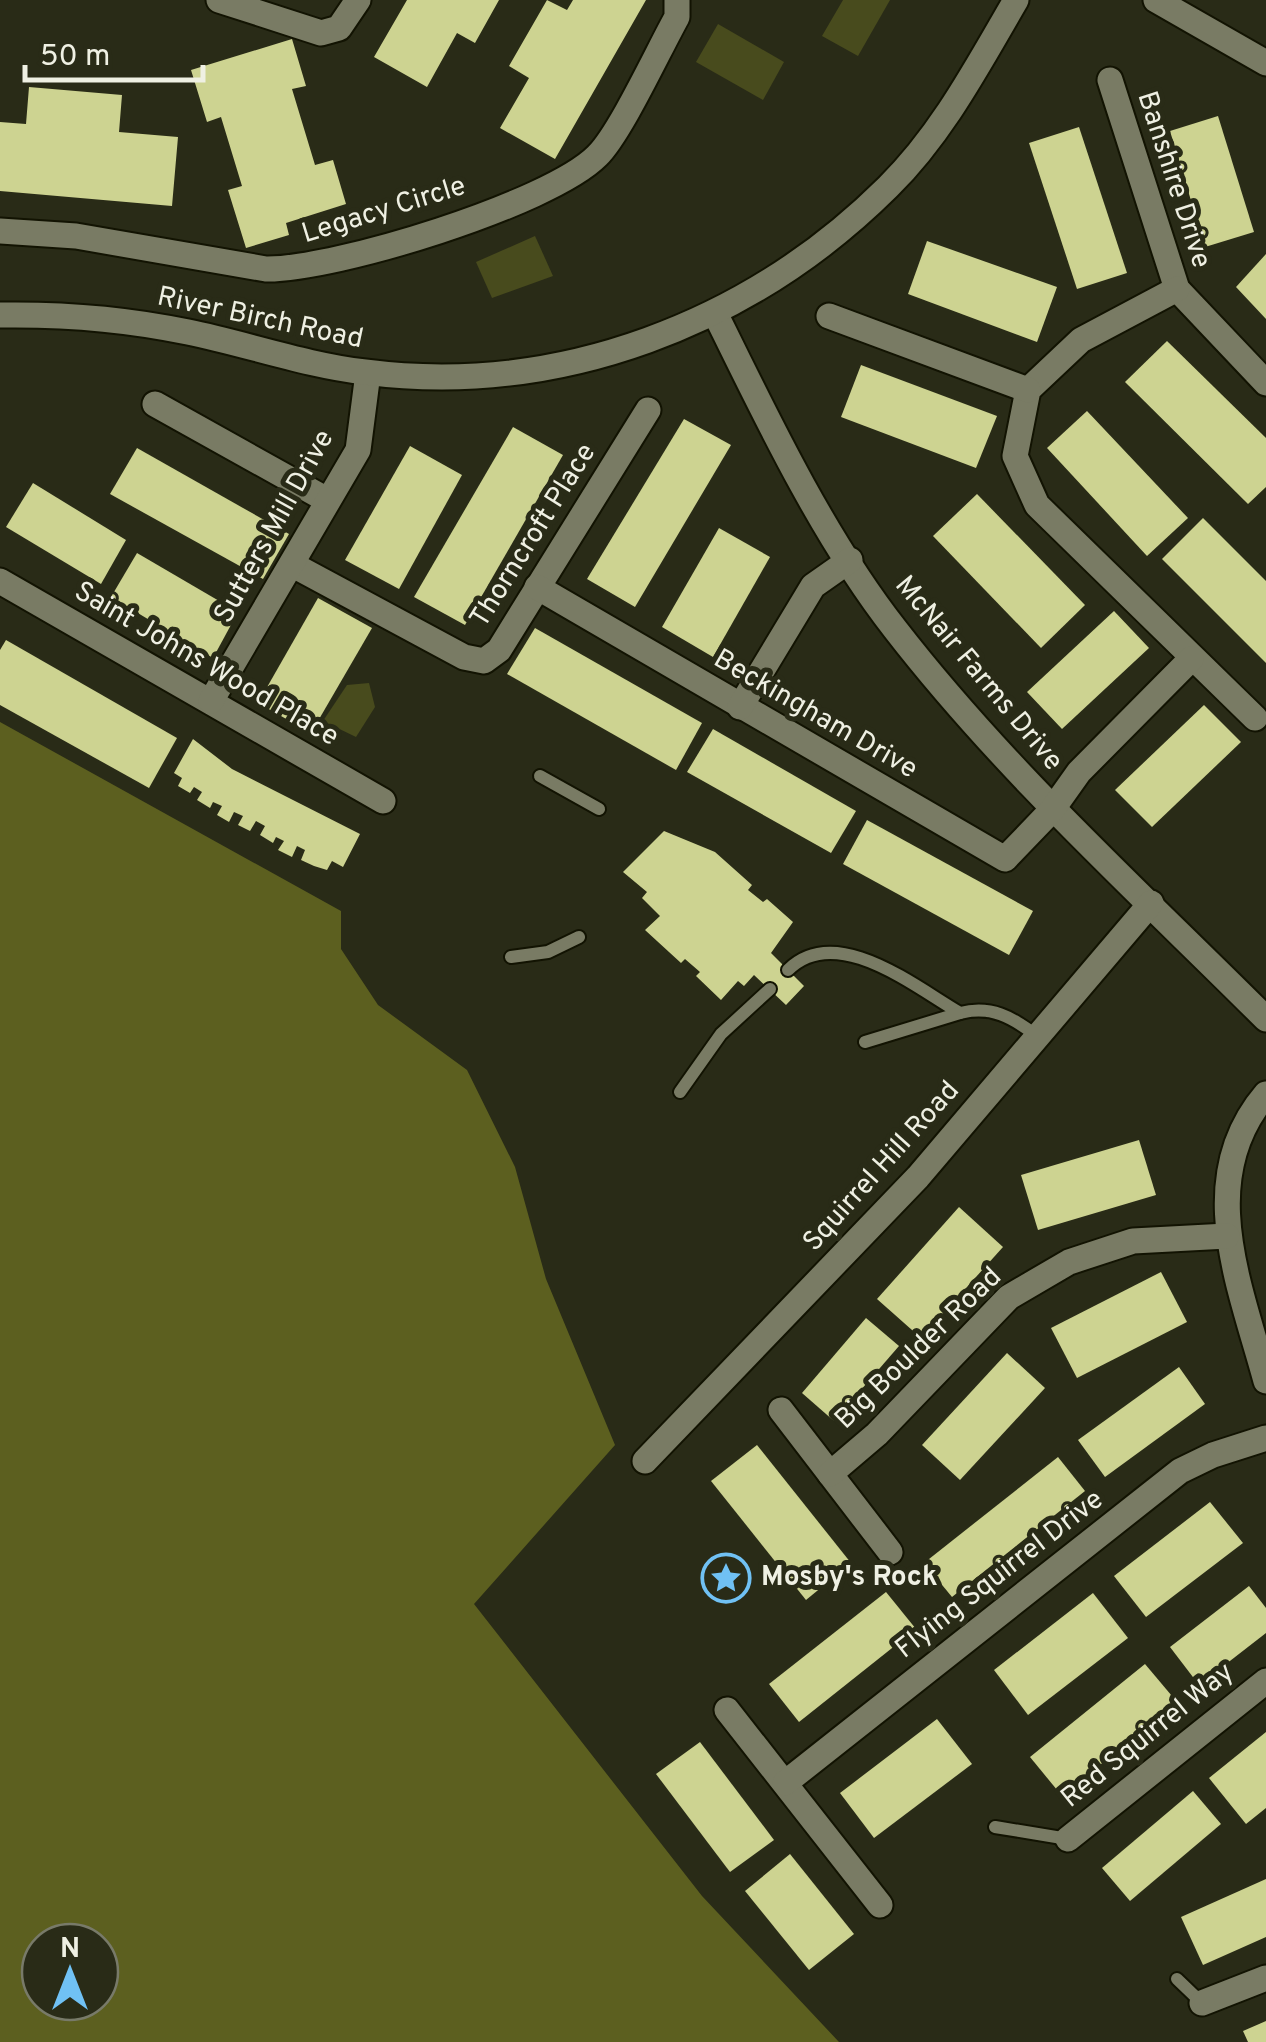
<svg xmlns="http://www.w3.org/2000/svg" width="1266" height="2042" viewBox="0 0 1266 2042" font-family="Overpass,sans-serif">
	<style>
		.green { fill: #484b1d }
		.forest { fill: #5c5f1f; fill-rule: evenodd }
		.building { fill: #cdd391 }
		.lines { fill: none; stroke-linecap: round; stroke-linejoin: round }
		.service-casing { stroke: #121302; stroke-width: 16 }
		.minor-casing { stroke: #121302; stroke-width: 29 }
		.tertiary-casing { stroke: #121302; stroke-width: 29 }
		.service { stroke: #797b64; stroke-width: 12 }
		.minor { stroke: #797b64; stroke-width: 25 }
		.tertiary { stroke: #797b64; stroke-width: 25 }
		.labels { text-anchor: middle; dominant-baseline: central; stroke-width: 10; stroke-linejoin: round; paint-order: stroke }
		.street-label { font-size: 28px; fill: #eff0e3; stroke: #292b17 }
		.poi-label { font-size: 28px; font-weight: bold; fill: #eff0e3; stroke: #292b17; text-anchor: start }
	</style>
	<rect width="100%" height="100%" fill="#292b17"/>
	<g class="green">
		<polygon points="843,0 890,0 858,56 822,36"/>
		<polygon points="718,24 784,62 763,100 696,62"/>
		<polygon points="535,236 553,276 492,298 476,262"/>
		<polygon points="369,683 375,707 356,737 323,721 347,685"/>
	</g>
	<path class="forest" d="M 0,722 L 341,911 L 341,949 L 378,1005 L 467,1070 L 515,1167 L 546,1279 L 615,1445 L 474,1604 L 702,1896 L 839,2042 L 0,2042 ZM 40,1942 L 100,1942 L 100,2002 L 40,2002 Z"/>
	<g class="building">
		<polygon points="407,0 499,0 475,43 457,33 427,87 374,57"/>
		<polygon points="547,0 567,10 573,0 646,0 555,159 500,128 529,78 509,66"/>
		<polygon points="292,39 306,86 292,89 315,165 333,160 346,204 286,223 289,235 246,248 228,190 242,186 221,117 207,122 191,70"/>
		<polygon points="29,87 122,95 119,132 178,137 172,206 0,191 0,122 26,124"/>
		<polygon points="1218,116 1254,232 1205,247 1170,131"/>
		<polygon points="1079,127 1127,273 1077,289 1029,143"/>
		<polygon points="927,241 1057,287 1037,342 908,294"/>
		<polygon points="1266,254 1266,319 1236,287"/>
		<polygon points="1167,341 1266,438 1266,487 1248,504 1125,382"/>
		<polygon points="861,365 997,416 976,468 841,417"/>
		<polygon points="1087,411 1188,518 1147,556 1047,448"/>
		<polygon points="684,419 731,445 635,607 587,579"/>
		<polygon points="513,427 563,455 465,625 414,597"/>
		<polygon points="410,446 462,475 399,589 345,560"/>
		<polygon points="137,448 289,534 263,579 110,494"/>
		<polygon points="33,483 126,540 101,584 6,527"/>
		<polygon points="977,494 1085,605 1041,648 933,536"/>
		<polygon points="1203,518 1266,581 1266,663 1162,559"/>
		<polygon points="719,528 770,557 713,657 662,627"/>
		<polygon points="137,553 238,612 213,658 111,597"/>
		<polygon points="318,598 372,628 311,733 258,703"/>
		<polygon points="1114,611 1149,648 1062,729 1027,692"/>
		<polygon points="535,628 702,723 676,770 507,674"/>
		<polygon points="6,640 177,738 149,788 0,705 0,650"/>
		<polygon points="1204,705 1241,742 1152,827 1115,790"/>
		<polygon points="713,729 856,811 831,853 687,772"/>
		<polygon points="193,739 232,769 360,834 343,867 332,861 327,870 314,866 301,860 305,850 297,846 292,857 278,850 284,841 276,837 273,843 260,835 265,826 256,821 250,831 238,825 243,816 234,812 229,822 217,815 222,806 213,802 210,808 197,800 202,792 194,787 190,793 178,786 182,778 174,773"/>
		<polygon points="867,820 1033,911 1009,955 843,864"/>
		<polygon points="664,831 715,852 752,885 748,890 763,902 767,899 793,922 771,953 804,986 786,1005 754,975 744,986 738,981 721,1000 696,976 700,972 685,959 681,963 645,930 660,916 642,898 647,892 623,872"/>
		<polygon points="1139,1140 1156,1195 1038,1230 1021,1175"/>
		<polygon points="959,1207 1003,1247 921,1338 877,1299"/>
		<polygon points="1161,1272 1187,1322 1077,1378 1051,1328"/>
		<polygon points="866,1318 899,1346 834,1421 802,1393"/>
		<polygon points="1007,1353 1045,1388 960,1480 922,1445"/>
		<polygon points="1179,1367 1205,1404 1105,1477 1078,1440"/>
		<polygon points="757,1445 851,1563 806,1600 711,1481"/>
		<polygon points="1058,1457 1085,1491 952,1597 924,1563"/>
		<polygon points="1210,1502 1243,1543 1146,1617 1114,1576"/>
		<polygon points="1249,1586 1266,1608 1266,1633 1199,1685 1170,1647"/>
		<polygon points="886,1592 916,1629 799,1722 769,1684"/>
		<polygon points="1093,1593 1128,1638 1028,1715 994,1670"/>
		<polygon points="1145,1664 1177,1702 1062,1796 1030,1757"/>
		<polygon points="937,1719 972,1764 874,1838 840,1793"/>
		<polygon points="1266,1732 1266,1808 1246,1824 1209,1778"/>
		<polygon points="700,1742 774,1840 730,1872 656,1774"/>
		<polygon points="1193,1791 1221,1824 1130,1901 1102,1868"/>
		<polygon points="790,1854 854,1934 809,1970 745,1891"/>
		<polygon points="1266,1879 1266,1937 1203,1965 1181,1917"/>
		<polygon points="1266,2021 1266,2042 1248,2042 1243,2031"/>
	</g>
	<g class="lines">
		<g class="service-casing">
			<g id="service">
				<polyline points="540,776 599,809"/>
				<polyline points="511,957 548,952 579,937"/>
				<path d="M 788,970 C 836,922 915,987 960,1013 C 991,1005 1012,1017 1037,1036"/>
				<polyline points="865,1042 960,1013"/>
				<polyline points="680,1092 721,1034 770,989"/>
				<polyline points="995,1827 1068,1839"/>
				<polyline points="1177,1979 1202,2003"/>
			</g>
		</g>
		<g class="minor-casing">
			<g id="minor">
				<polyline points="219,0 321,33 339,28 358,0"/>
				<polyline points="1110,80 1177,289 1266,383"/>
				<path d="M 0,231 L 76,236 L 266,269 C 334,270 549,204 597,156 C 620,134 659,49 677,17 L 677,0"/>
				<polyline points="1177,289 1081,340 1028,390 1015,456 1037,505 1255,718"/>
				<path d="M 715,313 C 766,417 823,537 895,629 C 1005,771 1139,892 1266,1019"/>
				<polyline points="829,316 1028,390"/>
				<polyline points="155,404 327,500"/>
				<polyline points="293,565 464,657 484,661 499,650 648,410"/>
				<polyline points="0,581 383,801"/>
				<polyline points="537,587 1005,859 1052,810 1079,772 1191,659"/>
				<polyline points="211,701 358,450 368,373"/>
				<polyline points="740,707 813,586 850,560"/>
				<path d="M 1266,1094 C 1193,1179 1241,1288 1266,1381"/>
				<polyline points="781,1410 890,1552"/>
				<polyline points="645,1461 918,1177 1151,903"/>
				<polyline points="830,1474 877,1434 1009,1297 1069,1262 1133,1241 1227,1236"/>
				<polyline points="727,1710 880,1905"/>
				<polyline points="785,1783 1180,1471 1213,1455 1266,1438"/>
				<polyline points="1068,1839 1266,1681"/>
				<polyline points="1202,2003 1266,1978"/>
			</g>
		</g>
		<g class="tertiary-casing">
			<g id="tertiary">
				<polyline points="1156,0 1266,63"/>
				<path d="M 0,315 C 64,314 126,319 188,332 C 247,344 305,365 365,372 C 559,397 750,324 888,187 C 942,134 978,65 1016,0"/>
			</g>
		</g>
		<use href="#service" class="service"/>
		<use href="#minor" class="minor"/>
		<use href="#tertiary" class="tertiary"/>
	</g>
	<defs>
		<g id="sight-ring" transform="scale(2.5)"><circle r="9.5" fill="#292b17" stroke="#70c1f4" stroke-width="1.5"/><path d="M0-6L1.8-2.2L6-1.7L2.9 1.2L3.7 5.4L0 3.3L-3.7 5.4L-2.9 1.2L-6-1.7L-1.8-2.2Z" fill="#70c1f4"/></g>
	</defs>
	<g fill-rule="evenodd">
		<use href="#sight-ring" x="726" y="1578"/>
	</g>
	<g class="labels">
		<g class="street-label">
			<text transform="translate(1173 180) rotate(72)">Banshire Drive</text>
			<text transform="translate(384 211) rotate(-17)">Legacy Circle</text>
			<text transform="translate(260 319) rotate(12)">River Birch Road</text>
			<text transform="translate(275 527) rotate(-61)">Sutters Mill Drive</text>
			<text transform="translate(534 536) rotate(-58)">Thorncroft Place</text>
			<text transform="translate(206 665) rotate(30)">Saint Johns Wood Place</text>
			<text transform="translate(978 674) rotate(50)">McNair Farms Drive</text>
			<text transform="translate(815 715) rotate(30)">Beckingham Drive</text>
			<text transform="translate(882 1167) rotate(-48)">Squirrel Hill Road</text>
			<text transform="translate(919 1349) rotate(-44)">Big Boulder Road</text>
			<text transform="translate(1000 1575) rotate(-38)">Flying Squirrel Drive</text>
			<text transform="translate(1148 1736) rotate(-39)">Red Squirrel Way</text>
		</g>
		<g class="poi-label">
			<text x="761" y="1578">Mosby's Rock</text>
		</g>
	</g>
	<g transform="translate(70 1972)"><circle r="48" fill="#292b17" stroke="#787a69" stroke-width="2.5"/>
	<path d="M0-8L18 38L0 25L-18 38Z" fill="#70c1f4"/>
	<text y="-15" font-size="28" font-weight="bold" text-anchor="middle" fill="#eff0e3">N</text>
	</g>
	<path d="M25 65v15h178v-15" fill="none" stroke="#eff0e3" stroke-width="5"/>
	<text x="40" y="65" font-size="30" fill="#eff0e3" stroke="#292b17" stroke-width="8" paint-order="stroke">50 m</text>
</svg>
